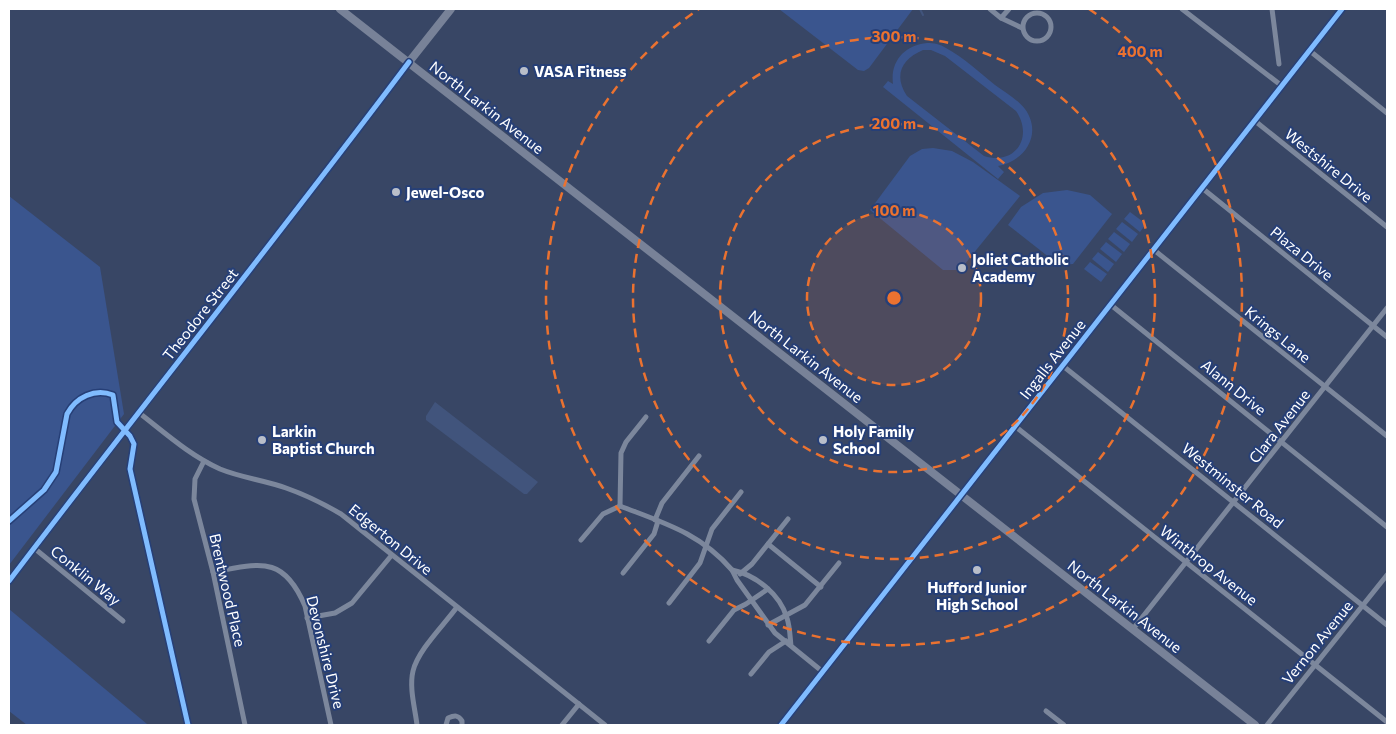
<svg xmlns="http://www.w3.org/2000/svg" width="1396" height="734" viewBox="0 0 1396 734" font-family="Commissioner,sans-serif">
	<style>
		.green { fill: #3a558e; fill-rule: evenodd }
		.water { fill: #41547c }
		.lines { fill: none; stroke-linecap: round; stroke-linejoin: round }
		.stream { stroke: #41547c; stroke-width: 2 }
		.minor { stroke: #7c879c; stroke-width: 5 }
		.tertiary { stroke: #7c879c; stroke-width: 7 }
		.secondary { stroke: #788298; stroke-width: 8 }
		.cycleway-casing { stroke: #263f77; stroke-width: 8 }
		.cycleway { stroke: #80bcff; stroke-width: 5 }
		.ring { fill: none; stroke: #eb7230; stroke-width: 2.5; stroke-dasharray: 9 6 }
		.poi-dot { fill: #b9bec9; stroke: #263f77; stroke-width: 2 }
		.labels { text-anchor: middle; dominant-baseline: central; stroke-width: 4; stroke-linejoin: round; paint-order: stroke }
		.poi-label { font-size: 15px; font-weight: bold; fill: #fff; stroke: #263f77; text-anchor: start }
		.street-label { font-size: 15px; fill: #fff; stroke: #263f77 }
		.centre { fill: #eb7230; stroke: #263f77; stroke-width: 2.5 }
		.ring-label { font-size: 15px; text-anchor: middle; font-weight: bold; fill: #eb7230; stroke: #263f77; stroke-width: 4; stroke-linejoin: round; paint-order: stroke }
	</style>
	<rect width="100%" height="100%" fill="#384665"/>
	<g class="green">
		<polygon points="779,9 913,9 869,68 864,71 858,70"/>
		<path d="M 927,43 C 934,43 940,44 946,48 C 963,57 979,72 995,85 C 1005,92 1017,99 1025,109 C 1043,134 1025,161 998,166 L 1004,172 L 998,179 L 883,87 L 888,81 L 893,84 C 890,61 905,45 927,43 ZM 923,50 L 931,50 L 945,56 L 1016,111 C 1034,137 1015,166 984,156 L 907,96 C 893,75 902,59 923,50 Z"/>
		<polygon points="933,148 952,151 973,162 1020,196 960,270 943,270 870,210 910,156 922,149"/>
		<polygon points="1067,190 1090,195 1112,214 1073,264 1059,265 1008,225 1021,207 1043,193"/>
		<polygon points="9,196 100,267 124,414 9,565"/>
		<polygon points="1130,212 1146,224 1140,232 1124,219"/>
		<polygon points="1122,222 1138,234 1132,242 1116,229"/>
		<polygon points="1114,232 1130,244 1124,252 1108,239"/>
		<polygon points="1106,242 1122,254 1116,262 1100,249"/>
		<polygon points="1098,252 1114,264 1108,272 1092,259"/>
		<polygon points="1090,262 1107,274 1101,282 1084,269"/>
		<polygon points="9,609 147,724 148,725 27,725 9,711"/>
	</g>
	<polygon class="water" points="435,402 538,482 527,494 524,494 426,420 426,416"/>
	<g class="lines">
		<polyline class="stream" points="920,9 923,15"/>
		<g class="minor">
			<polyline points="990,9 1001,18 1022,28"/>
			<polyline points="1182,9 1282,86"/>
			<polyline points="1272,9 1279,64"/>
			<circle cx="1037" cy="27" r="14"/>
			<polyline points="1001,18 1009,9"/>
			<polyline points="1310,51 1387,113"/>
			<polyline points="1255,121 1387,227"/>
			<polyline points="1202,188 1387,337"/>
			<polyline points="1154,250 1387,436"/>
			<polyline points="1111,305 1387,527"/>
			<polyline points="1063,366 1387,625"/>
			<path d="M 138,412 C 164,432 189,455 220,469 C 242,478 264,480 286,488 C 306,495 324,504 341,514 L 605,725"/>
			<polyline points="1016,427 1387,722"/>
			<polyline points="204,461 195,479 194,499 213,572 245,725"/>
			<path d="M 620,506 C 664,523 700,533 732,570"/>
			<polyline points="620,506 621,453 626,442 646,417"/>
			<polyline points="655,520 662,503 699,456"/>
			<polyline points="581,540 603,514 620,506"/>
			<polyline points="768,544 821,587"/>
			<polyline points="34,548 123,621"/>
			<path d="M 213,572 C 259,564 283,554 305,606 L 331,725"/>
			<polyline points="623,573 654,534 658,521"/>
			<polyline points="740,574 752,564 788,519"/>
			<polyline points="669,603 700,563 712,529 741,492"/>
			<polyline points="307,618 335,613 352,603 391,556"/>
			<polyline points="768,625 805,605 839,563"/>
			<polyline points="1133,629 1387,308"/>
			<polyline points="709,641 734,610 746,604 768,589"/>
			<path d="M 791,646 C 790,637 790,627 787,618 C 780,594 756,575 732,570 L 737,580 L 775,633 L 823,672"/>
			<polyline points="751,674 769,652 786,641"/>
			<polyline points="1046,711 1064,725"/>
			<path d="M 417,725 C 415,708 409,688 413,671 C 418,650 444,625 457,607"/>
			<path d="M 446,725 L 448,718 C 455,715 458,715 462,721 L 462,725"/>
			<polyline points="562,725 579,704"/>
			<polyline points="1267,725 1387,575"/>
		</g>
		<g class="tertiary">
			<path d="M 9,581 C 141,407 278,237 409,62"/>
			<polyline points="781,725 1342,9"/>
		</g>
		<g class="secondary">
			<polyline points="340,9 1255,725"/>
			<polyline points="409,62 451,9"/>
		</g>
		<g class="cycleway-casing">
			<g id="cycleway">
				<path d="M 9,521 L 44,490 L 56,472 L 67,414 C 76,397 95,388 113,395 L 117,422 L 130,436 L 134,444 L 130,469 L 188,725"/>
				<path d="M 9,581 C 141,407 278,237 409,62"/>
				<polyline points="781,725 1342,9"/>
			</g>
		</g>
		<use href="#cycleway" class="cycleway"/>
	</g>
	<circle cx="894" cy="298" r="87" fill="#eb7230" fill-opacity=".12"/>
	<g class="ring">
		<circle cx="894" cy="298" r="87"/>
		<circle cx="894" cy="298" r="174"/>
		<circle cx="894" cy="298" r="261"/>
		<path d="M1089 9A348 348 0 1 1 699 9"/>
	</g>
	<g class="poi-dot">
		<circle cx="524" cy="71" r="5"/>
		<circle cx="396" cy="192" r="5"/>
		<circle cx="962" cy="268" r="5"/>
		<circle cx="262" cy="440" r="5"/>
		<circle cx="823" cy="440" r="5"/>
		<circle cx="977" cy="570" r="5"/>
	</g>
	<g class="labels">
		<g class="poi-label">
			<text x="534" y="71">VASA Fitness</text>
			<text x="406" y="192">Jewel-Osco</text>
			<text x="972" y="259">Joliet Catholic<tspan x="972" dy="17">Academy</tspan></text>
			<text x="272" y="431">Larkin<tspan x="272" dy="17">Baptist Church</tspan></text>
			<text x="833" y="431">Holy Family<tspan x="833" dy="17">School</tspan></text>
			<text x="977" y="587" text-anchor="middle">Hufford Junior<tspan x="977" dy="17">High School</tspan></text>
		</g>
		<g class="street-label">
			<text transform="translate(487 107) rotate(38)">North Larkin Avenue</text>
			<text transform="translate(1329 165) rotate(39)">Westshire Drive</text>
			<text transform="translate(1302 253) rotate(39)">Plaza Drive</text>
			<text transform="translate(200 314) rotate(-52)">Theodore Street</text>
			<text transform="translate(1278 334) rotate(39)">Krings Lane</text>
			<text transform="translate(806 356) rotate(38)">North Larkin Avenue</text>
			<text transform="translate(1052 359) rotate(-52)">Ingalls Avenue</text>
			<text transform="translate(1234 387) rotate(39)">Alann Drive</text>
			<text transform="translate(1279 426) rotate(-52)">Clara Avenue</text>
			<text transform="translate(1233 485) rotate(39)">Westminster Road</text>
			<text transform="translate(391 539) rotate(39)">Edgerton Drive</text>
			<text transform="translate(1209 565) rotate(38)">Winthrop Avenue</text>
			<text transform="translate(86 575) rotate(39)">Conklin Way</text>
			<text transform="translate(228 590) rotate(77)">Brentwood Place</text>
			<text transform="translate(1125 606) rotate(38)">North Larkin Avenue</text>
			<text transform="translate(1317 642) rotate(-51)">Vernon Avenue</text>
			<text transform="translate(326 652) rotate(76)">Devonshire Drive</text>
		</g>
	</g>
	<circle cx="894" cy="298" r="8" class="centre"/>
	<g class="ring-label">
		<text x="894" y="42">300 m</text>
		<text x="1140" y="57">400 m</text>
		<text x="894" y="129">200 m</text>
		<text x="894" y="216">100 m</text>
	</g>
	<rect width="1396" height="734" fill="none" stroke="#ffffff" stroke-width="20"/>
</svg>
